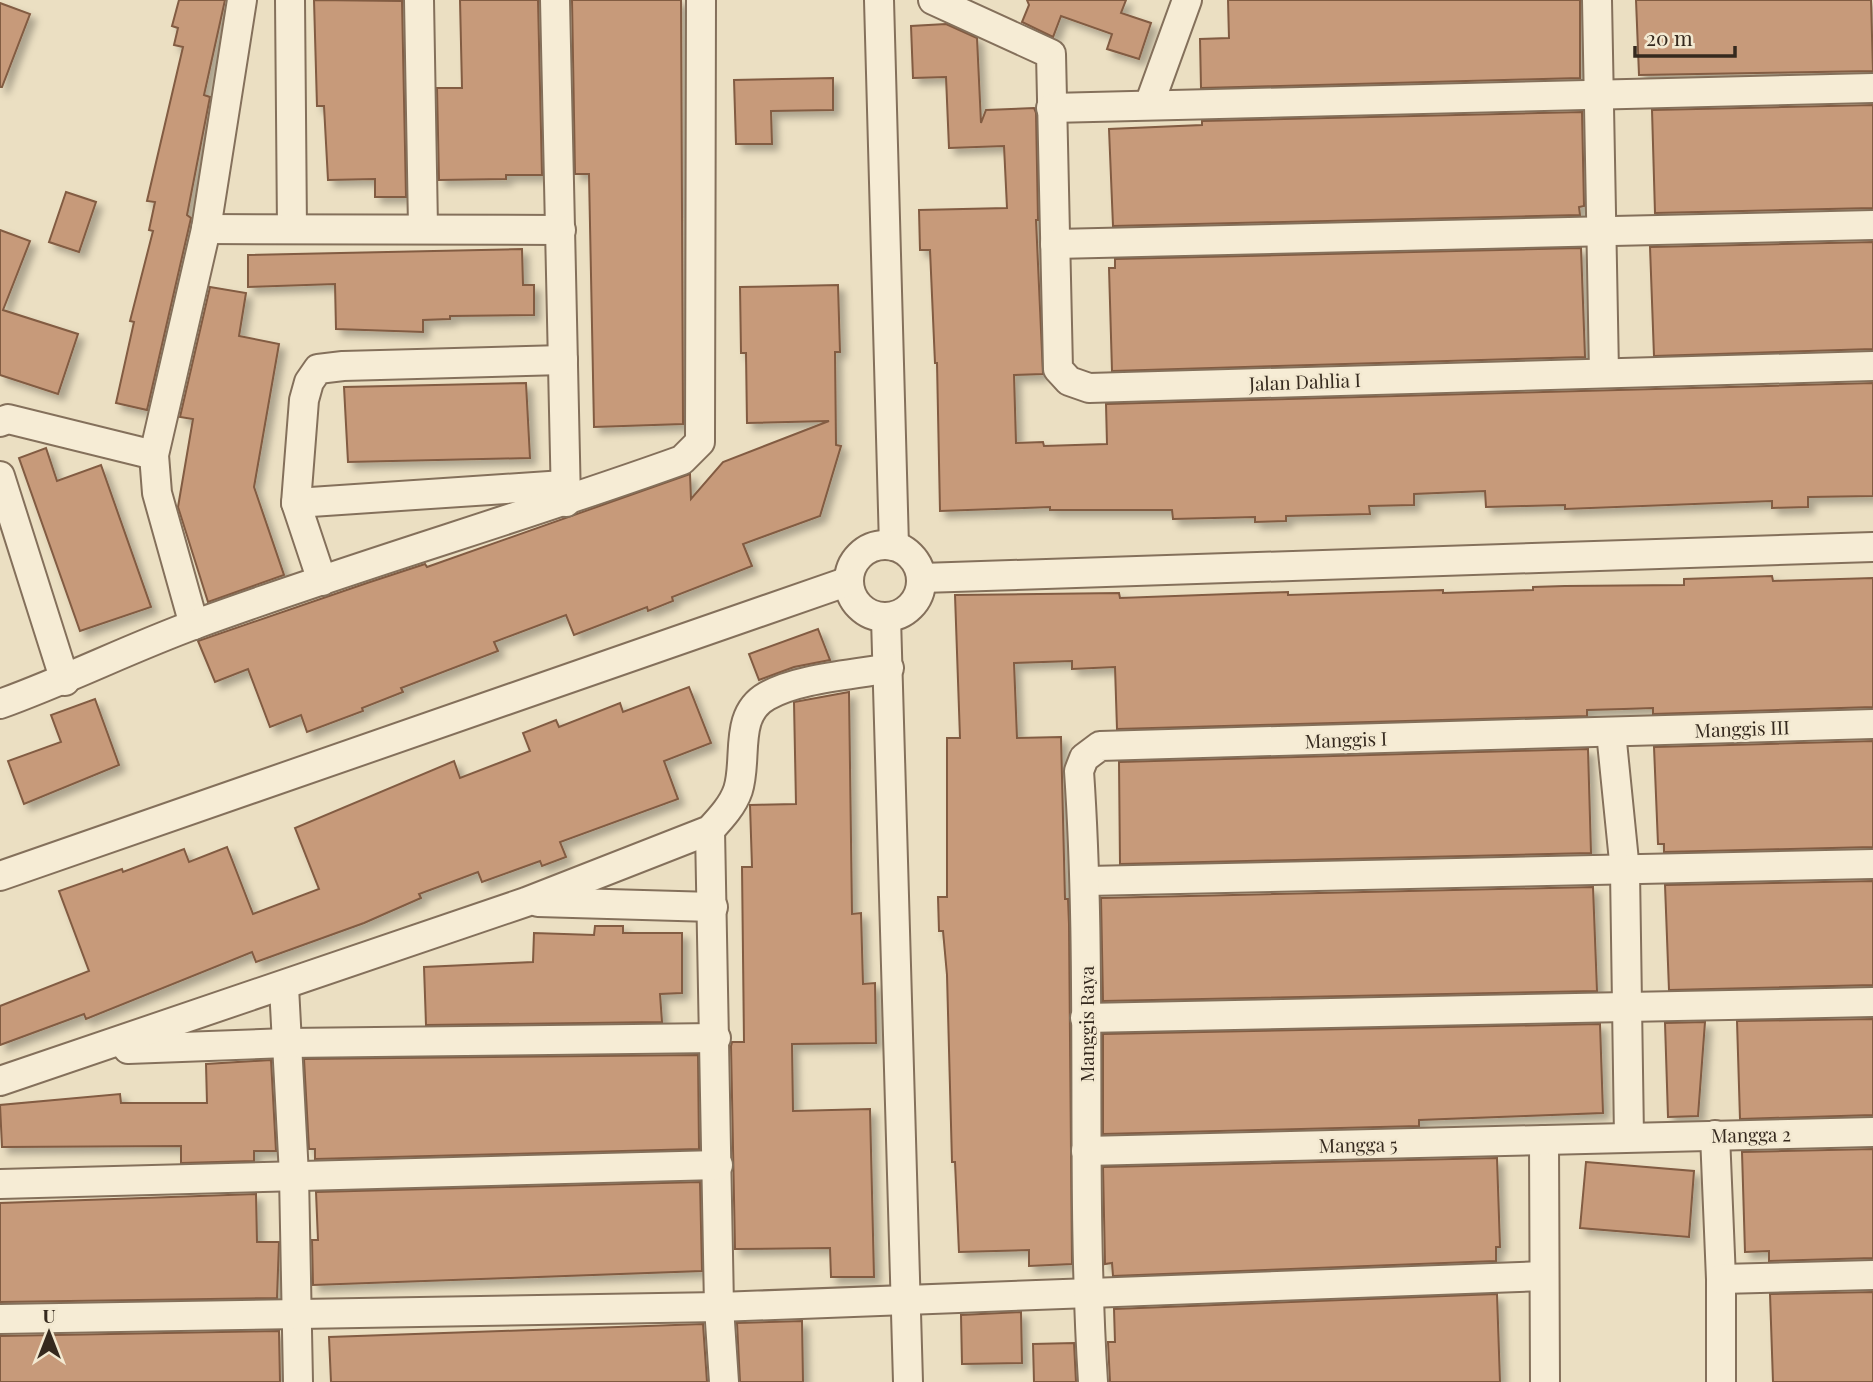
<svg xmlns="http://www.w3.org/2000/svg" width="1873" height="1382" viewBox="0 0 1873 1382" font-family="'Playfair Display',serif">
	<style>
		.building { fill: #c79a7a; stroke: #825b42; stroke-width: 2; filter: url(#shadow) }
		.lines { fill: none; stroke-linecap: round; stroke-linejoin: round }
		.minor-casing { stroke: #84705b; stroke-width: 32 }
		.minor { stroke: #f6ecd5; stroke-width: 28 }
		.labels { text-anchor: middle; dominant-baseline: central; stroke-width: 5; stroke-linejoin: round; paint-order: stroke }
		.street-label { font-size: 19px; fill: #35291e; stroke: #f3e9d1 }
	</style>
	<defs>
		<filter id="shadow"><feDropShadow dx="6" dy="6" stdDeviation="3.5" flood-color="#0004"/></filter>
	</defs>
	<rect width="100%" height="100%" fill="#ebdfc2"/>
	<g class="building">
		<polygon points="179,0 225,0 204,95 210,97 187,215 191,218 147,410 116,403 134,322 130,321 153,231 149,230 155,202 147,201 183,47 174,45 178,28 172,26"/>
		<polygon points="314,0 402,1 406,197 375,197 375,179 328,180 324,106 317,106"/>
		<polygon points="460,0 538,0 542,175 506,175 506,179 439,180 437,88 462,88"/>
		<polygon points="572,0 681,0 683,424 594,427 589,174 575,174"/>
		<polygon points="1027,0 1126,0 1121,13 1151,23 1139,59 1107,49 1112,34 1061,16 1053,37 1022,22 1029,5"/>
		<polygon points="1228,0 1580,0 1580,78 1201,88 1200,39 1229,38"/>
		<polygon points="1636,0 1871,0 1873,71 1639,75"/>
		<polygon points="0,3 30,14 2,87 0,87"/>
		<polygon points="946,24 977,38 981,123 986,110 1034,108 1036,113 1038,220 1036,220 1043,374 1014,375 1016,443 1043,442 1044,446 1107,444 1106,404 1873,383 1873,496 1808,497 1808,507 1772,508 1772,501 1565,509 1565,505 1486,507 1485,491 1414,494 1414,505 1369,506 1370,514 1286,516 1286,521 1255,522 1255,517 1173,519 1172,510 1050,510 1050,507 940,511 937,363 935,363 930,250 920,250 919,210 1007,208 1004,146 949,148 946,77 913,78 911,26"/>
		<polygon points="833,78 833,110 771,111 772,144 736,144 734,80"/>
		<polygon points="1873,105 1873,208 1655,213 1652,110"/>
		<polygon points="1582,112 1584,206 1579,207 1580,215 1113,226 1109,129 1202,125 1202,121"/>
		<polygon points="66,192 96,202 79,252 49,242"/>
		<polygon points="0,230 30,241 3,310 78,334 58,394 0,375"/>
		<polygon points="1873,242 1873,349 1654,356 1650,247"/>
		<polygon points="1581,248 1585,357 1112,371 1109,268 1115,268 1115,259"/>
		<polygon points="522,249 523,285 534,285 534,315 450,316 450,319 423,320 423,332 336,329 335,284 248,287 248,255"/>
		<polygon points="838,285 840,352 835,352 836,445 841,446 820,516 743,544 752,566 672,597 673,601 648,611 647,607 574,635 566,615 494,642 498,651 401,688 403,692 362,708 363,711 307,732 301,715 270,727 248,669 215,682 198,641 367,583 425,564 427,567 690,474 691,499 723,462 829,421 747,423 746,353 741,353 740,287"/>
		<polygon points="210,287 246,293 239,336 279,344 254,487 284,575 208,602 178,507 193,419 180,417"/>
		<polygon points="526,383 530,458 348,462 344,387"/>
		<polygon points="46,448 57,481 101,465 151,607 80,631 19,458"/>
		<polygon points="1772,576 1773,581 1873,578 1873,707 1653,714 1653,708 1624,709 1587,710 1587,716 1117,729 1115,667 1072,669 1072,661 1014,663 1017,738 1061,737 1065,899 1068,899 1069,924 1072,1264 1029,1266 1029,1250 959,1252 955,1162 952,1162 947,975 943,931 939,931 938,897 947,897 947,738 960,738 955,595 1119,593 1120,598 1288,592 1288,595 1443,590 1443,593 1533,590 1533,587 1565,586 1684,585 1684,579"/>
		<polygon points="818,629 830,660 794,667 759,680 749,654"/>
		<polygon points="689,687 711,743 664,761 678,799 560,842 566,857 542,866 540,861 482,882 478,872 419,894 421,898 364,923 256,962 252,952 86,1019 84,1014 0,1045 0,1006 89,971 59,891 122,869 123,872 184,849 189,862 227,847 253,914 319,889 295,828 454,761 460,778 530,751 523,733 556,720 559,727 620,703 623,712"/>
		<polygon points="849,692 852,914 861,913 863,984 875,983 876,1043 792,1044 793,1111 870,1109 874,1277 831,1277 830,1248 735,1249 731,1046 732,1042 744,1042 742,867 752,867 750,805 796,804 794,702"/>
		<polygon points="95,699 119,765 24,804 8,761 61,742 51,715"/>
		<polygon points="1873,741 1873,847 1664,852 1664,844 1658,844 1654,747"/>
		<polygon points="1588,749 1591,853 1120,864 1119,762"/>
		<polygon points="1873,881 1873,985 1669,990 1665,885"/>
		<polygon points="1593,887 1597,991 1103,1001 1101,898"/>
		<polygon points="595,926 623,926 623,933 682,933 682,993 660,994 662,1022 426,1025 424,967 533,962 534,933 594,935"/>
		<polygon points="1873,1019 1873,1115 1740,1119 1737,1021"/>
		<polygon points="1705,1022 1698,1116 1668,1117 1665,1023"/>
		<polygon points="1600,1024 1603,1113 1419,1120 1419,1126 1103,1134 1103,1034"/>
		<polygon points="698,1055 699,1149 315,1159 315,1149 309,1149 304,1059"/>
		<polygon points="271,1060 276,1151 254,1151 254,1161 181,1163 181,1146 2,1147 0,1105 120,1094 121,1103 207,1103 206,1064"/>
		<polygon points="1873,1149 1873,1258 1769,1261 1769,1251 1745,1252 1742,1152"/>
		<polygon points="1497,1158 1500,1247 1496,1247 1496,1261 1113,1276 1112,1263 1105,1264 1103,1167"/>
		<polygon points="1586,1162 1694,1171 1689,1237 1580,1228"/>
		<polygon points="700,1182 702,1271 313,1285 312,1240 318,1240 316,1192"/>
		<polygon points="256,1194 257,1242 279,1242 277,1298 0,1302 0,1203"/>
		<polygon points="1873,1292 1873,1382 1773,1382 1770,1294"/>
		<polygon points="1497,1294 1500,1382 1110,1382 1108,1342 1115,1342 1114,1309"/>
		<polygon points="1021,1312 1022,1363 962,1364 961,1315"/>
		<polygon points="802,1321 803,1382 740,1382 737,1323"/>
		<polygon points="703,1324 707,1382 331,1382 329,1337"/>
		<polygon points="279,1331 280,1382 0,1382 0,1336"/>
		<polygon points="1074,1343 1076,1382 1034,1382 1033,1344"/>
	</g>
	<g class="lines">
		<g class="minor-casing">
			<g id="minor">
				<polyline points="290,0 292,229"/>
				<polyline points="419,0 423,227"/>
				<polyline points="555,0 566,502"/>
				<polyline points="879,0 894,546"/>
				<polyline points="933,0 1051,54 1058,369 1069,381 1089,388 1873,366"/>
				<polyline points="1597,0 1604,372"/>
				<polyline points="1149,105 1187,0"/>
				<polyline points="1051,108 1873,88"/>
				<polyline points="206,229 561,230"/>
				<polyline points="1055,244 1873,225"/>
				<polyline points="0,422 8,419 154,455"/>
				<polyline points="0,476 65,681"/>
				<polyline points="296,503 564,485"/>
				<circle cx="885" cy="581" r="36"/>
				<polyline points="922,578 1873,547"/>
				<polyline points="322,581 296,503 304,400 309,382 318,369 343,366 563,360"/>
				<polyline points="886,618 908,1382"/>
				<polyline points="194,625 157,493 154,455 206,229 242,0"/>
				<path d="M 0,704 C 67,680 130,648 196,624 C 357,565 521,518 682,460 L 700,442 L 701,0"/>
				<polyline points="1611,732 1625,871 1629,1137"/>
				<polyline points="710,830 719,1307 724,1382"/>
				<polyline points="0,876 849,581"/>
				<polyline points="1087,881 1873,864"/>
				<polyline points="538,902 713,907"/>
				<polyline points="284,987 294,1175 298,1382"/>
				<polyline points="1085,1018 1873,1002"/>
				<polyline points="128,1049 287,1043 716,1038"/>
				<path d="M 0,1081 L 526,902 L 710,830 C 721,818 733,805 738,790 C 748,759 733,715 767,696 C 798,678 853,675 889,668"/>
				<polyline points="1715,1135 1721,1279 1721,1382"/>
				<polyline points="1544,1140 1545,1382"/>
				<polyline points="1086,1151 1873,1132"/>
				<polyline points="0,1184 718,1165"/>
				<polyline points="1721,1279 1873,1275"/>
				<polyline points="0,1319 719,1307 1543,1276"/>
				<path d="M 1093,1382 C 1080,1179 1093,975 1079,771 L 1084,758 L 1100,746 L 1873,724"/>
			</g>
		</g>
		<use href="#minor" class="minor"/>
	</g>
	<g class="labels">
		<g class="street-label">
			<text transform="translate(1305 381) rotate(-2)">Jalan Dahlia I</text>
			<text transform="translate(1742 728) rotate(-2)">Manggis III</text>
			<text transform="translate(1346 739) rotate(-2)">Manggis I</text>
			<text transform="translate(1086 1024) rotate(-90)">Manggis Raya</text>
			<text transform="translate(1751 1134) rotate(-1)">Mangga 2</text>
			<text transform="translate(1358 1144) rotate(-1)">Mangga 5</text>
		</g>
	</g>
	<g transform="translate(49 1333)" stroke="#f3e9d1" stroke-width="5" paint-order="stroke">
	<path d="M0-5L12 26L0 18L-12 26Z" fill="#35291e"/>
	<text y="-10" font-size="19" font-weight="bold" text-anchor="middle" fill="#35291e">U</text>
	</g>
	<path d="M1635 46v10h100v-10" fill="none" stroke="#35291e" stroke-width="3.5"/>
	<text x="1646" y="46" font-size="21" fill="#35291e" stroke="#f3e9d1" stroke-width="5" paint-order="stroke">20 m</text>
</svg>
